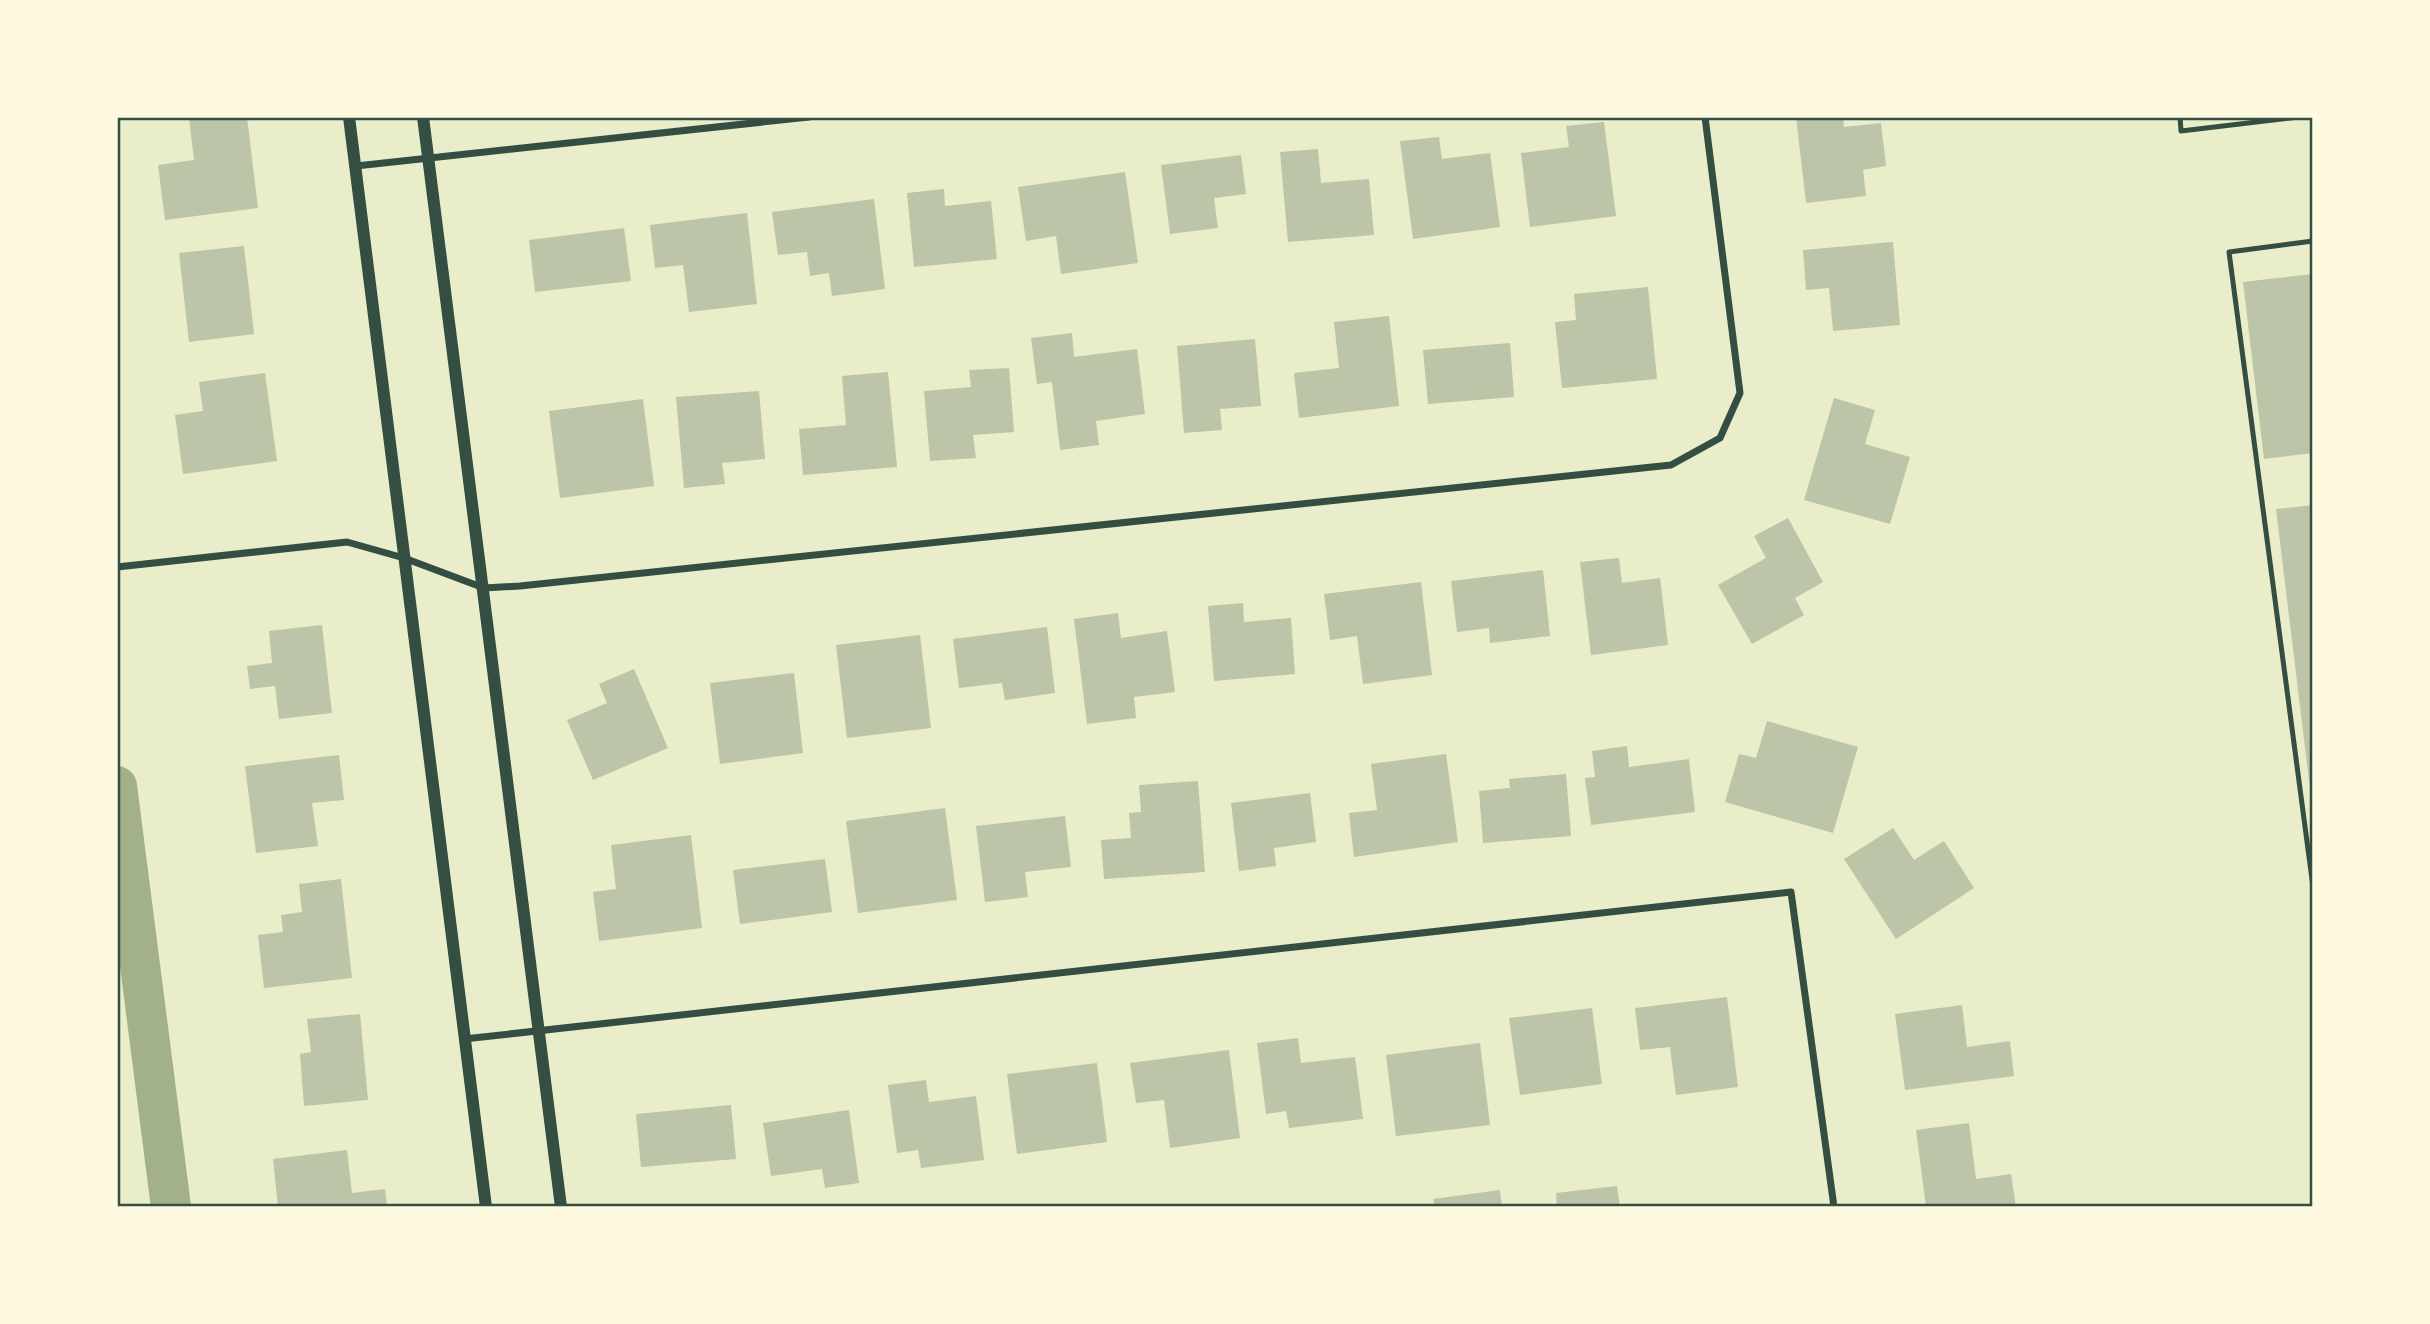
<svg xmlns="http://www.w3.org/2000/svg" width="2430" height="1324" viewBox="0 0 2430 1324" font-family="'Nunito Sans',sans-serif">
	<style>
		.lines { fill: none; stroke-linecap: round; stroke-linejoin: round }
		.canal { stroke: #a3b18a; stroke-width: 40 }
		.building { fill: #bcc5a7 }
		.service { stroke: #344e41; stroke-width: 5 }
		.minor { stroke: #344e41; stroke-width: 7 }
		.tertiary { stroke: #344e41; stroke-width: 12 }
		.neatline { fill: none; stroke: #344e41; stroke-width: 2.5 }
	</style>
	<rect width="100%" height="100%" fill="#e9edc9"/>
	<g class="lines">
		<polyline class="canal" points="117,786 171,1207"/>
	</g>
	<g class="building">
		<polygon points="198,117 247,117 258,208 165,220 158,165 194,160 189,118"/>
		<polygon points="1796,117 1843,117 1844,127 1881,123 1886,166 1863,170 1866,196 1806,203"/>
		<polygon points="1604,122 1616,216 1530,227 1521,153 1569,147 1566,126"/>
		<polygon points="1439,137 1442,159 1490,153 1500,227 1413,239 1400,141"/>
		<polygon points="1318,149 1321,183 1369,179 1374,235 1288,242 1280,152"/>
		<polygon points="1241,155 1246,194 1214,198 1218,228 1170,234 1161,165"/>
		<polygon points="1125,172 1138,263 1061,274 1056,236 1026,241 1018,187"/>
		<polygon points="944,189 945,206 991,201 997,259 914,267 907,193"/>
		<polygon points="874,199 885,289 832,296 829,273 810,276 807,252 778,255 772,212"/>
		<polygon points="747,213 757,304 689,312 683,265 655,268 650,225"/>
		<polygon points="624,228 631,281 535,292 529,240"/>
		<polygon points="1893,242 1900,325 1833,331 1829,288 1806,290 1803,250"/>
		<polygon points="244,246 254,334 189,342 179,253"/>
		<polygon points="2313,274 2313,453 2264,459 2243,282"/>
		<polygon points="1648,287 1657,379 1562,388 1555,322 1576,320 1574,294"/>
		<polygon points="1389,316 1399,406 1299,418 1294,373 1339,368 1334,322"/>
		<polygon points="1072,333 1074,357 1137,349 1145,414 1096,421 1099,445 1060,450 1052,382 1037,384 1031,338"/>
		<polygon points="1255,339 1261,406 1220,409 1222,430 1184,433 1177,346"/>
		<polygon points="1510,343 1514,397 1428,404 1423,350"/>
		<polygon points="1009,368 1014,432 973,435 976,458 930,461 924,391 971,387 969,370"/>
		<polygon points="888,372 897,467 803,475 799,429 846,425 842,376"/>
		<polygon points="265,373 277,461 183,474 175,415 203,411 199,382"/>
		<polygon points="759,391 765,459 722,463 725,484 684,488 676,397"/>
		<polygon points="1834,398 1875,410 1865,444 1910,457 1890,524 1804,500"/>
		<polygon points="643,399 654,486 560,498 549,411"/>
		<polygon points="2313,505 2313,797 2311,797 2276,509"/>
		<polygon points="1788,518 1823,582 1795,598 1804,615 1752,644 1718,585 1766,558 1754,536"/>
		<polygon points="1619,558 1622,583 1660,578 1668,645 1591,655 1580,562"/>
		<polygon points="1543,570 1550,636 1490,643 1489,628 1457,632 1451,581"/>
		<polygon points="1421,582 1432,675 1363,684 1357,636 1330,640 1324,594"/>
		<polygon points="1243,603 1244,622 1291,618 1295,674 1214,681 1208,606"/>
		<polygon points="1118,613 1121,638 1167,631 1175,692 1134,697 1136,718 1087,724 1074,619"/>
		<polygon points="322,625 332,713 279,719 275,686 250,689 247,666 272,663 269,631"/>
		<polygon points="1047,627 1055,693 1005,700 1002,683 959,688 953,639"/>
		<polygon points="920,635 931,728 847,738 836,645"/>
		<polygon points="634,669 668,748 593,780 567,720 607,703 599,684"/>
		<polygon points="794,673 803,753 720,764 710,683"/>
		<polygon points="1767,721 1858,747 1833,833 1725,802 1739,754 1756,758"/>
		<polygon points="1627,746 1629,767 1689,759 1695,812 1591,825 1585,778 1595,777 1592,751"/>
		<polygon points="1446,754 1458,842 1354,857 1349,813 1377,810 1371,764"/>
		<polygon points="339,755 344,800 312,803 318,846 256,853 245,766"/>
		<polygon points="1566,774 1571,836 1483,843 1479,791 1510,788 1509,779"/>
		<polygon points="1198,781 1205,872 1104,879 1101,840 1131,838 1129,813 1141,812 1139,785"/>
		<polygon points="1310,793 1316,842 1274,848 1276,866 1239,871 1231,803"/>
		<polygon points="945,808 957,900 858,913 846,821"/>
		<polygon points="1065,816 1071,867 1025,872 1028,897 985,902 976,826"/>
		<polygon points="1893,828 1914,860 1944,841 1974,888 1896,939 1844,859"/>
		<polygon points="691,835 702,928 599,941 593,892 616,889 611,845"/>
		<polygon points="825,859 832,912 740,924 733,870"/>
		<polygon points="341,879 352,978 264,988 258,935 283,932 281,915 302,912 299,884"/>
		<polygon points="1727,997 1738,1087 1676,1095 1670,1047 1640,1050 1635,1008"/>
		<polygon points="1962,1005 1967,1047 2010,1041 2014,1076 1905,1090 1895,1014"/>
		<polygon points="1592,1008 1602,1084 1520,1095 1509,1018"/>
		<polygon points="360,1014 368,1100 304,1106 300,1054 311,1052 307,1019"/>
		<polygon points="1298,1038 1301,1063 1355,1057 1363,1119 1289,1128 1286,1111 1266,1114 1257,1043"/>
		<polygon points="1480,1043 1490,1125 1396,1136 1386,1055"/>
		<polygon points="1229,1050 1240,1138 1170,1148 1164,1100 1136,1103 1130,1063"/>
		<polygon points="1097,1063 1107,1142 1017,1154 1007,1074"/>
		<polygon points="926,1080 929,1102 976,1096 984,1160 921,1168 918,1150 897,1153 888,1085"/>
		<polygon points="731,1105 736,1159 641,1167 636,1114"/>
		<polygon points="849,1110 859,1183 825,1188 822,1169 771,1176 763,1123"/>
		<polygon points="1969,1123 1976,1179 2011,1174 2016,1207 1926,1207 1916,1130"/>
		<polygon points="347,1150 352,1193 385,1189 387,1207 278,1207 273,1159"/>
		<polygon points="1617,1186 1620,1207 1557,1207 1556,1193"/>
		<polygon points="1500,1190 1502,1207 1435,1207 1433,1199"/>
	</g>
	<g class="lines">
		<g class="service">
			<polyline points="2180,117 2181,131 2299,117"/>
			<polyline points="2313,241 2229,252 2313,887"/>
		</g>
		<g class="minor">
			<polyline points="356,166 809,117"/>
			<polyline points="117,567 347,542 404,558 484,588 520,586 1671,465 1720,438 1740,393 1705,117"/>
			<polyline points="464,1039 1791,892 1834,1207"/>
		</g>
		<g class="tertiary">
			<polyline points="349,117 486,1207"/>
			<polyline points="423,117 561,1207"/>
		</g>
	</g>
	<rect width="2430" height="1324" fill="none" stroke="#fefae0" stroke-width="238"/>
	<rect x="119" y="119" width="2192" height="1086" class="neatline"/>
</svg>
